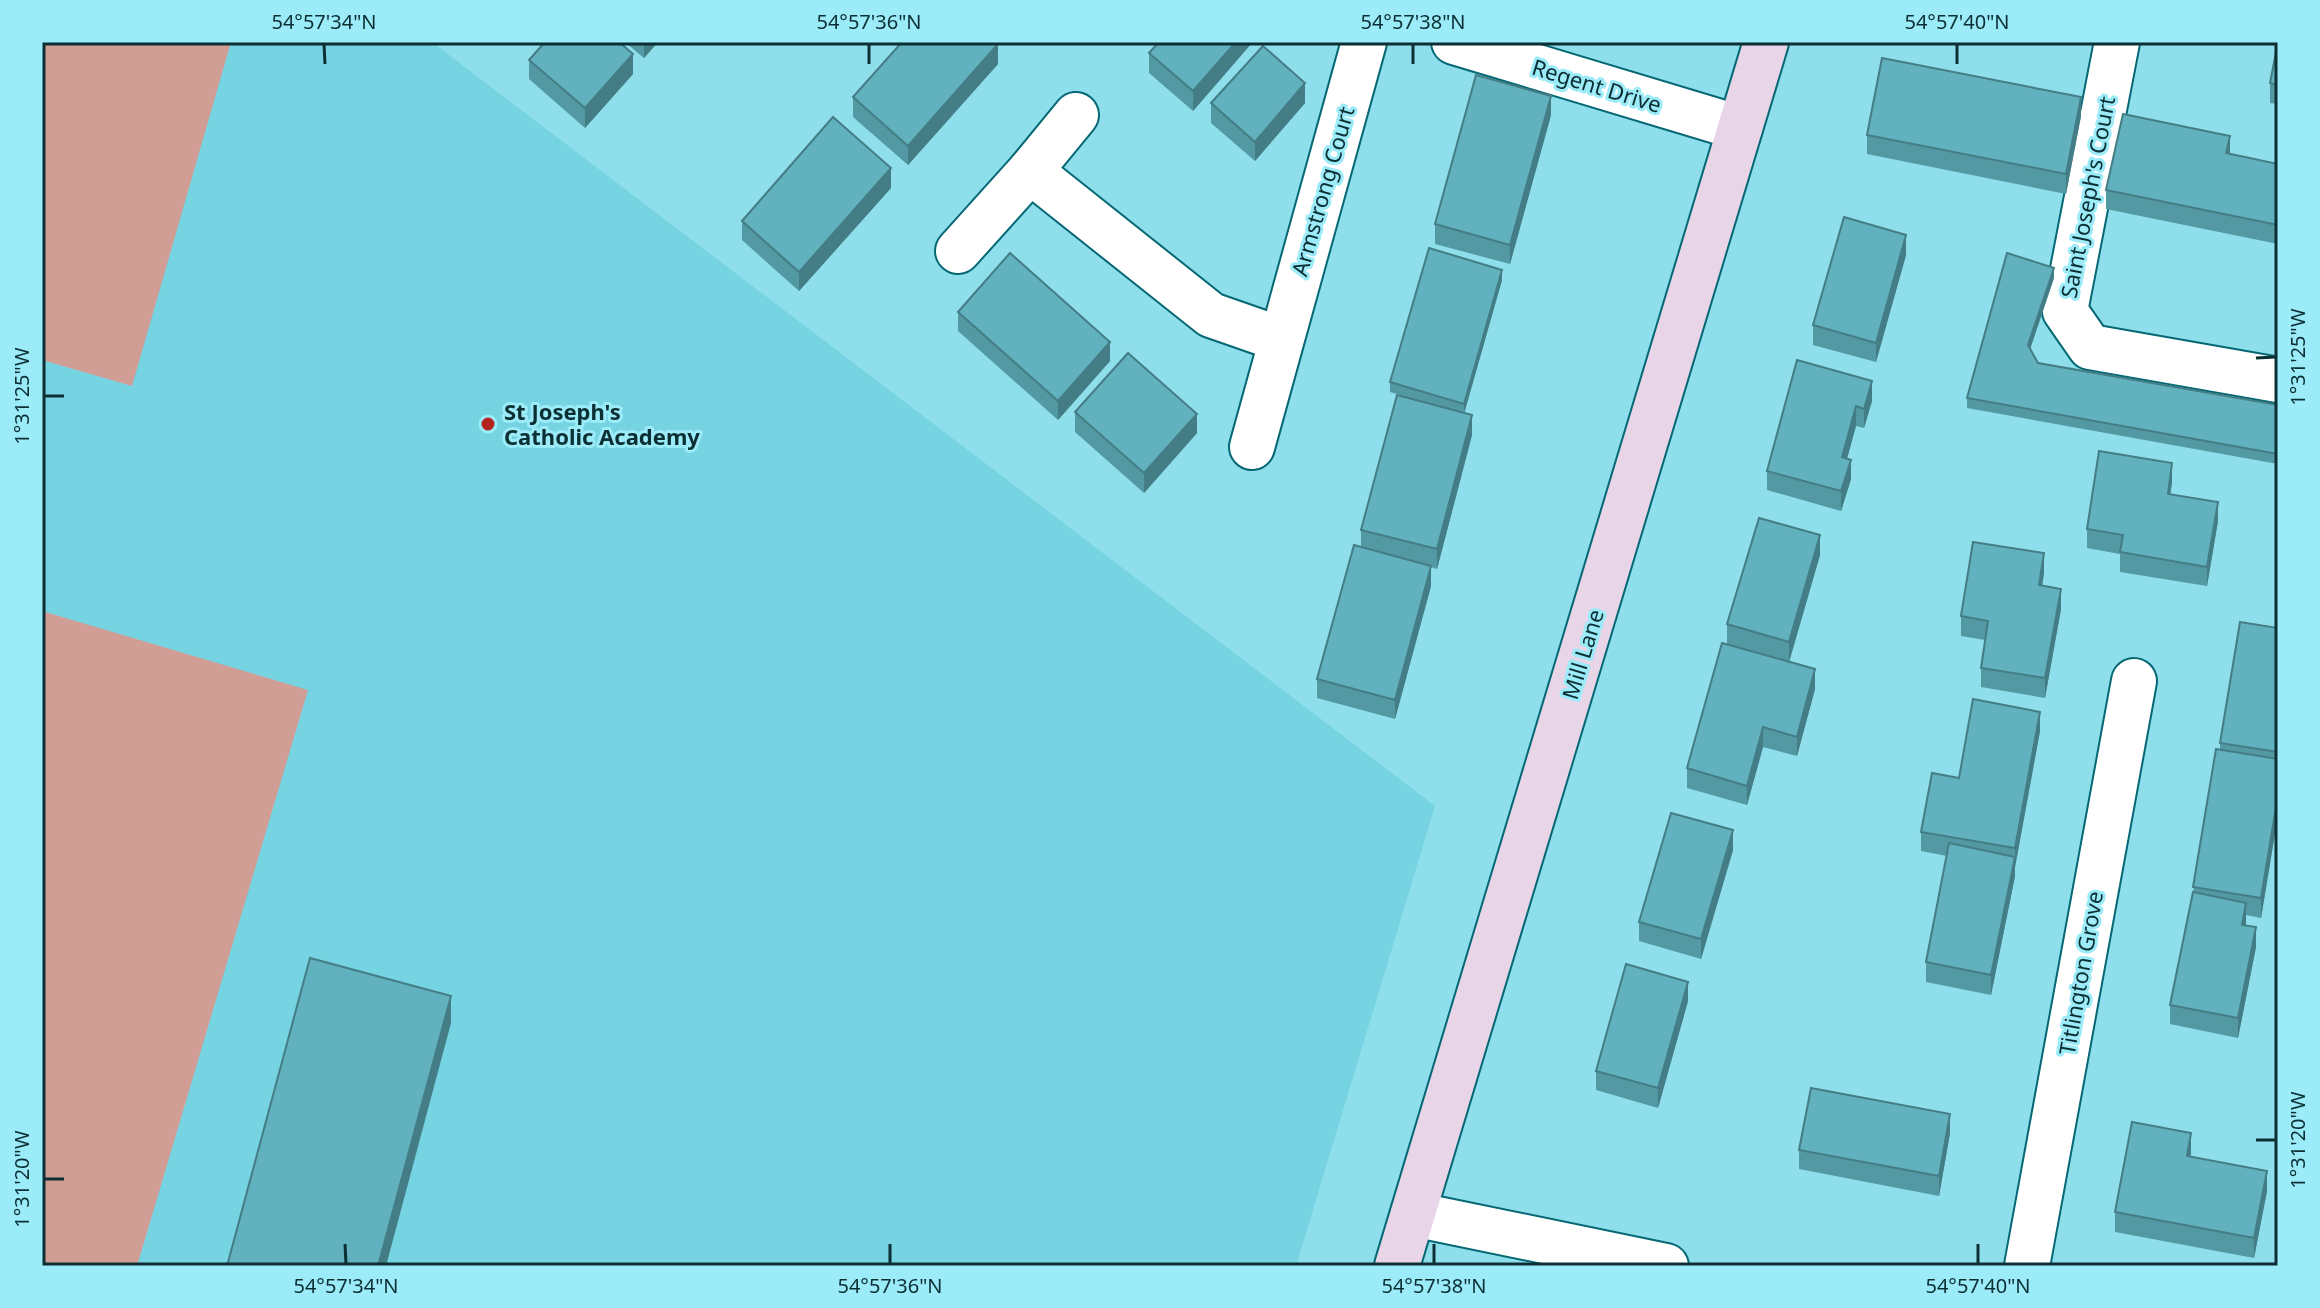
<svg xmlns="http://www.w3.org/2000/svg" width="2320" height="1308" viewBox="0 0 2320 1308" font-family="'Noto Sans',sans-serif">
	<style>
		.built { fill: #76d3e1 }
		.green { fill: #d19e96 }
		.lines { fill: none; stroke-linecap: round; stroke-linejoin: round }
		.minor-casing { stroke: #056874; stroke-width: 48 }
		.secondary-casing { stroke: #056874; stroke-width: 48 }
		.minor { stroke: #fff; stroke-width: 44 }
		.secondary { stroke: #e9d5e8; stroke-width: 44 }
		.wall { fill: #5399a3 }
		.shaded-wall { fill: #447d85 }
		.building { fill: #61b2be; stroke: #447d85; stroke-width: 2 }
		.ticks { fill: none; stroke: #0c2f34; stroke-width: 3 }
		.poi-dot { fill: #b3241c; stroke: #9bebf8; stroke-width: 3 }
		.labels { text-anchor: middle; dominant-baseline: central; stroke-width: 6; stroke-linejoin: round; paint-order: stroke }
		.street-label { font-size: 22px; fill: #0c2f34; stroke: #9bebf8 }
		.poi-label { font-size: 22px; font-weight: bold; fill: #0c2f34; stroke: #9bebf8; text-anchor: start }
		.neatline { fill: none; stroke: #0c2f34; stroke-width: 3 }
		.ticks-label { font-size: 20px; text-anchor: middle; fill: #0c2f34 }
	</style>
	<rect width="100%" height="100%" fill="#8edeeb"/>
	<polygon class="built" points="42,42 432,42 1435,806 1296,1266 42,1266"/>
	<g class="green">
		<polygon points="42,42 231,42 132,386 42,360"/>
		<polygon points="42,611 308,690 137,1266 42,1266"/>
	</g>
	<g class="lines">
		<g class="minor-casing">
			<g id="minor">
				<polyline points="1454,42 1740,128"/>
				<polyline points="2117,42 2065,311 2090,347 2278,380"/>
				<polyline points="1030,171 1076,115"/>
				<polyline points="958,251 1030,171 1211,315 1280,339"/>
				<polyline points="1252,447 1364,42"/>
				<polyline points="1413,1214 1666,1266"/>
				<polyline points="2027,1266 2134,681"/>
			</g>
		</g>
		<g class="secondary-casing">
			<polyline id="secondary" points="1397,1266 1766,42"/>
		</g>
		<use href="#minor" class="minor"/>
		<use href="#secondary" class="secondary"/>
	</g>
	<g class="wall">
		<polygon points="625,42 658,42 644,58"/>
		<polygon points="1251,42 1251,44 1193,111 1149,73 1149,53"/>
		<polygon points="2278,42 2278,104 2270,103 2270,83"/>
		<polygon points="529,60 633,74 585,128 529,79"/>
		<polygon points="998,64 908,165 853,117 853,97"/>
		<polygon points="1211,103 1305,103 1255,161 1211,123"/>
		<polygon points="1551,115 1510,264 1435,244 1435,224"/>
		<polygon points="2081,116 2066,194 1867,154 1867,135"/>
		<polygon points="2230,154 2278,164 2278,244 2106,209 2106,190"/>
		<polygon points="891,188 799,291 742,240 742,221"/>
		<polygon points="1906,255 1876,362 1813,345 1813,325"/>
		<polygon points="2054,278 2030,349 2038,363 2278,405 2278,464 1967,408 1967,398"/>
		<polygon points="1502,280 1464,413 1472,435 1437,569 1431,567 1431,586 1395,719 1317,698 1317,679 1361,547 1361,530 1435,405 1390,392 1390,382"/>
		<polygon points="958,312 1110,361 1058,420 958,331"/>
		<polygon points="1797,360 1872,401 1864,428 1856,426 1847,458 1851,479 1841,511 1767,490 1767,471"/>
		<polygon points="1075,412 1197,433 1144,493 1075,432"/>
		<polygon points="2172,482 2170,494 2218,521 2207,586 2120,572 2120,554 2087,548 2087,529"/>
		<polygon points="1820,555 1789,662 1727,644 1727,624"/>
		<polygon points="2044,573 2042,586 2061,609 2045,698 1981,687 1981,668 1985,640 1961,636 1961,616"/>
		<polygon points="2278,628 2278,815 2261,918 2246,915 2246,925 2256,947 2238,1038 2170,1024 2170,1005 2193,892 2220,749 2220,743"/>
		<polygon points="1815,689 1797,756 1763,747 1747,805 1687,788 1687,768"/>
		<polygon points="2040,731 2015,867 2015,876 1991,995 1926,982 1926,962 1947,856 1921,851 1921,832 1959,778"/>
		<polygon points="1733,850 1701,959 1639,941 1639,922"/>
		<polygon points="1688,1001 1658,1108 1596,1090 1596,1071"/>
		<polygon points="1950,1133 1939,1196 1799,1169 1799,1150"/>
		<polygon points="2191,1153 2190,1157 2267,1191 2254,1258 2115,1232 2115,1212"/>
	</g>
	<g class="shaded-wall">
		<polygon points="644,42 658,42 644,58"/>
		<polygon points="1236,42 1251,42 1251,44 1193,111 1193,91"/>
		<polygon points="998,44 998,64 908,165 908,146"/>
		<polygon points="633,54 633,74 585,128 585,108"/>
		<polygon points="1305,83 1305,103 1255,161 1255,142"/>
		<polygon points="1551,96 1551,115 1510,264 1510,245"/>
		<polygon points="2081,97 2081,116 2066,194 2066,174"/>
		<polygon points="2230,136 2230,155 2226,153"/>
		<polygon points="891,168 891,188 799,291 799,272"/>
		<polygon points="1906,235 1906,255 1876,362 1876,343"/>
		<polygon points="2054,268 2054,278 2028,355 2028,345"/>
		<polygon points="1502,270 1502,280 1464,414 1464,404"/>
		<polygon points="1110,342 1110,361 1058,420 1058,401"/>
		<polygon points="1872,381 1872,401 1864,428 1864,409"/>
		<polygon points="1856,406 1856,426 1842,477 1842,457"/>
		<polygon points="1197,414 1197,433 1144,493 1144,473"/>
		<polygon points="1472,415 1472,435 1437,569 1437,549"/>
		<polygon points="1851,460 1851,479 1841,511 1841,491"/>
		<polygon points="2172,463 2172,482 2168,513 2168,494"/>
		<polygon points="2218,502 2218,521 2207,586 2207,567"/>
		<polygon points="1820,535 1820,555 1789,662 1789,642"/>
		<polygon points="2044,553 2044,573 2039,605 2039,585"/>
		<polygon points="1431,566 1431,586 1395,719 1395,700"/>
		<polygon points="2061,589 2061,609 2045,698 2045,678"/>
		<polygon points="1815,669 1815,689 1797,756 1797,737"/>
		<polygon points="2040,712 2040,731 2015,867 2015,876 1991,995 1991,975 2015,858 2015,848"/>
		<polygon points="1763,727 1763,747 1747,805 1747,786"/>
		<polygon points="2278,795 2278,815 2261,918 2261,898"/>
		<polygon points="1733,830 1733,850 1701,959 1701,939"/>
		<polygon points="2246,903 2246,922 2242,944 2242,925"/>
		<polygon points="2256,927 2256,947 2238,1038 2238,1018"/>
		<polygon points="1688,982 1688,1001 1658,1108 1658,1088"/>
		<polygon points="451,996 451,1023 386,1266 378,1266"/>
		<polygon points="1950,1114 1950,1133 1939,1196 1939,1176"/>
		<polygon points="2191,1133 2191,1153 2187,1176 2187,1156"/>
		<polygon points="2267,1171 2267,1191 2254,1258 2254,1238"/>
	</g>
	<g class="building">
		<polygon points="545,42 619,42 633,54 585,108 529,60"/>
		<polygon points="902,42 996,42 998,44 908,146 853,97"/>
		<polygon points="1159,42 1236,42 1193,91 1149,53"/>
		<polygon points="2278,42 2278,85 2270,83"/>
		<polygon points="1263,46 1305,83 1255,142 1211,103"/>
		<polygon points="1882,58 2081,97 2066,174 1867,135"/>
		<polygon points="1476,75 1551,96 1510,245 1435,224"/>
		<polygon points="2123,114 2230,136 2226,153 2278,164 2278,225 2106,190"/>
		<polygon points="833,117 891,168 799,272 742,221"/>
		<polygon points="1844,217 1906,235 1876,343 1813,325"/>
		<polygon points="1429,248 1502,270 1464,404 1390,382"/>
		<polygon points="1010,253 1110,342 1058,401 958,312"/>
		<polygon points="2007,253 2054,268 2028,345 2038,363 2278,405 2278,454 1967,398"/>
		<polygon points="1128,353 1197,414 1144,473 1075,412"/>
		<polygon points="1797,360 1872,381 1864,409 1856,406 1842,457 1851,460 1841,491 1767,471"/>
		<polygon points="1397,395 1472,415 1437,549 1361,530"/>
		<polygon points="2099,451 2172,463 2168,494 2218,502 2207,567 2120,552 2123,535 2087,529"/>
		<polygon points="1759,518 1820,535 1789,642 1727,624"/>
		<polygon points="1973,542 2044,553 2039,585 2061,589 2045,678 1981,668 1988,621 1961,616"/>
		<polygon points="1354,545 1431,566 1395,700 1317,679"/>
		<polygon points="2240,622 2278,628 2278,752 2220,743"/>
		<polygon points="1722,643 1815,669 1797,737 1763,727 1747,786 1687,768"/>
		<polygon points="1973,699 2040,712 2015,848 1921,832 1932,773 1959,778"/>
		<polygon points="2216,749 2278,759 2278,795 2261,898 2193,887"/>
		<polygon points="1671,813 1733,830 1701,939 1639,922"/>
		<polygon points="1949,843 2015,857 1991,975 1926,962"/>
		<polygon points="2193,892 2246,903 2242,925 2256,927 2238,1018 2170,1005"/>
		<polygon points="310,958 451,996 378,1266 227,1266"/>
		<polygon points="1626,964 1688,982 1658,1088 1596,1071"/>
		<polygon points="1811,1088 1950,1114 1939,1176 1799,1150"/>
		<polygon points="2132,1122 2191,1133 2187,1156 2267,1171 2254,1238 2115,1212"/>
	</g>
	<path class="ticks" d="M 324,44 L 325,64M 869,44 L 869,64M 1413,44 L 1413,64M 1957,44 L 1957,64M 2256,358 L 2276,357M 44,396 L 64,396M 2256,1140 L 2276,1140M 44,1179 L 64,1179M 345,1244 L 346,1264M 890,1244 L 890,1264M 1434,1244 L 1434,1264M 1978,1244 L 1978,1264"/>
	<circle class="poi-dot" cx="488" cy="424" r="8"/>
	<g class="labels">
		<g class="street-label">
			<text transform="translate(1597 85) rotate(17)">Regent Drive</text>
			<text transform="translate(1322 191) rotate(-74)">Armstrong Court</text>
			<text transform="translate(2087 197) rotate(-79)">Saint Joseph's Court</text>
			<text transform="translate(1582 654) rotate(-73)">Mill Lane</text>
			<text transform="translate(2080 973) rotate(-80)">Titlington Grove</text>
		</g>
		<g class="poi-label">
			<text x="504" y="411">St Joseph's<tspan x="504" dy="25">Catholic Academy</tspan></text>
		</g>
	</g>
	<rect width="2320" height="1308" fill="none" stroke="#9bebf8" stroke-width="88"/>
	<rect x="44" y="44" width="2232" height="1220" class="neatline"/>
	<g class="ticks-label">
		<text x="324" y="29">54°57'34"N</text>
		<text x="869" y="29">54°57'36"N</text>
		<text x="1413" y="29">54°57'38"N</text>
		<text x="1957" y="29">54°57'40"N</text>
		<text transform="translate(2298 357) rotate(-90)" y="7">1°31'25"W</text>
		<text transform="translate(22 396) rotate(-90)" y="7">1°31'25"W</text>
		<text transform="translate(2298 1140) rotate(-90)" y="7">1°31'20"W</text>
		<text transform="translate(22 1179) rotate(-90)" y="7">1°31'20"W</text>
		<text x="346" y="1293">54°57'34"N</text>
		<text x="890" y="1293">54°57'36"N</text>
		<text x="1434" y="1293">54°57'38"N</text>
		<text x="1978" y="1293">54°57'40"N</text>
	</g>
</svg>
